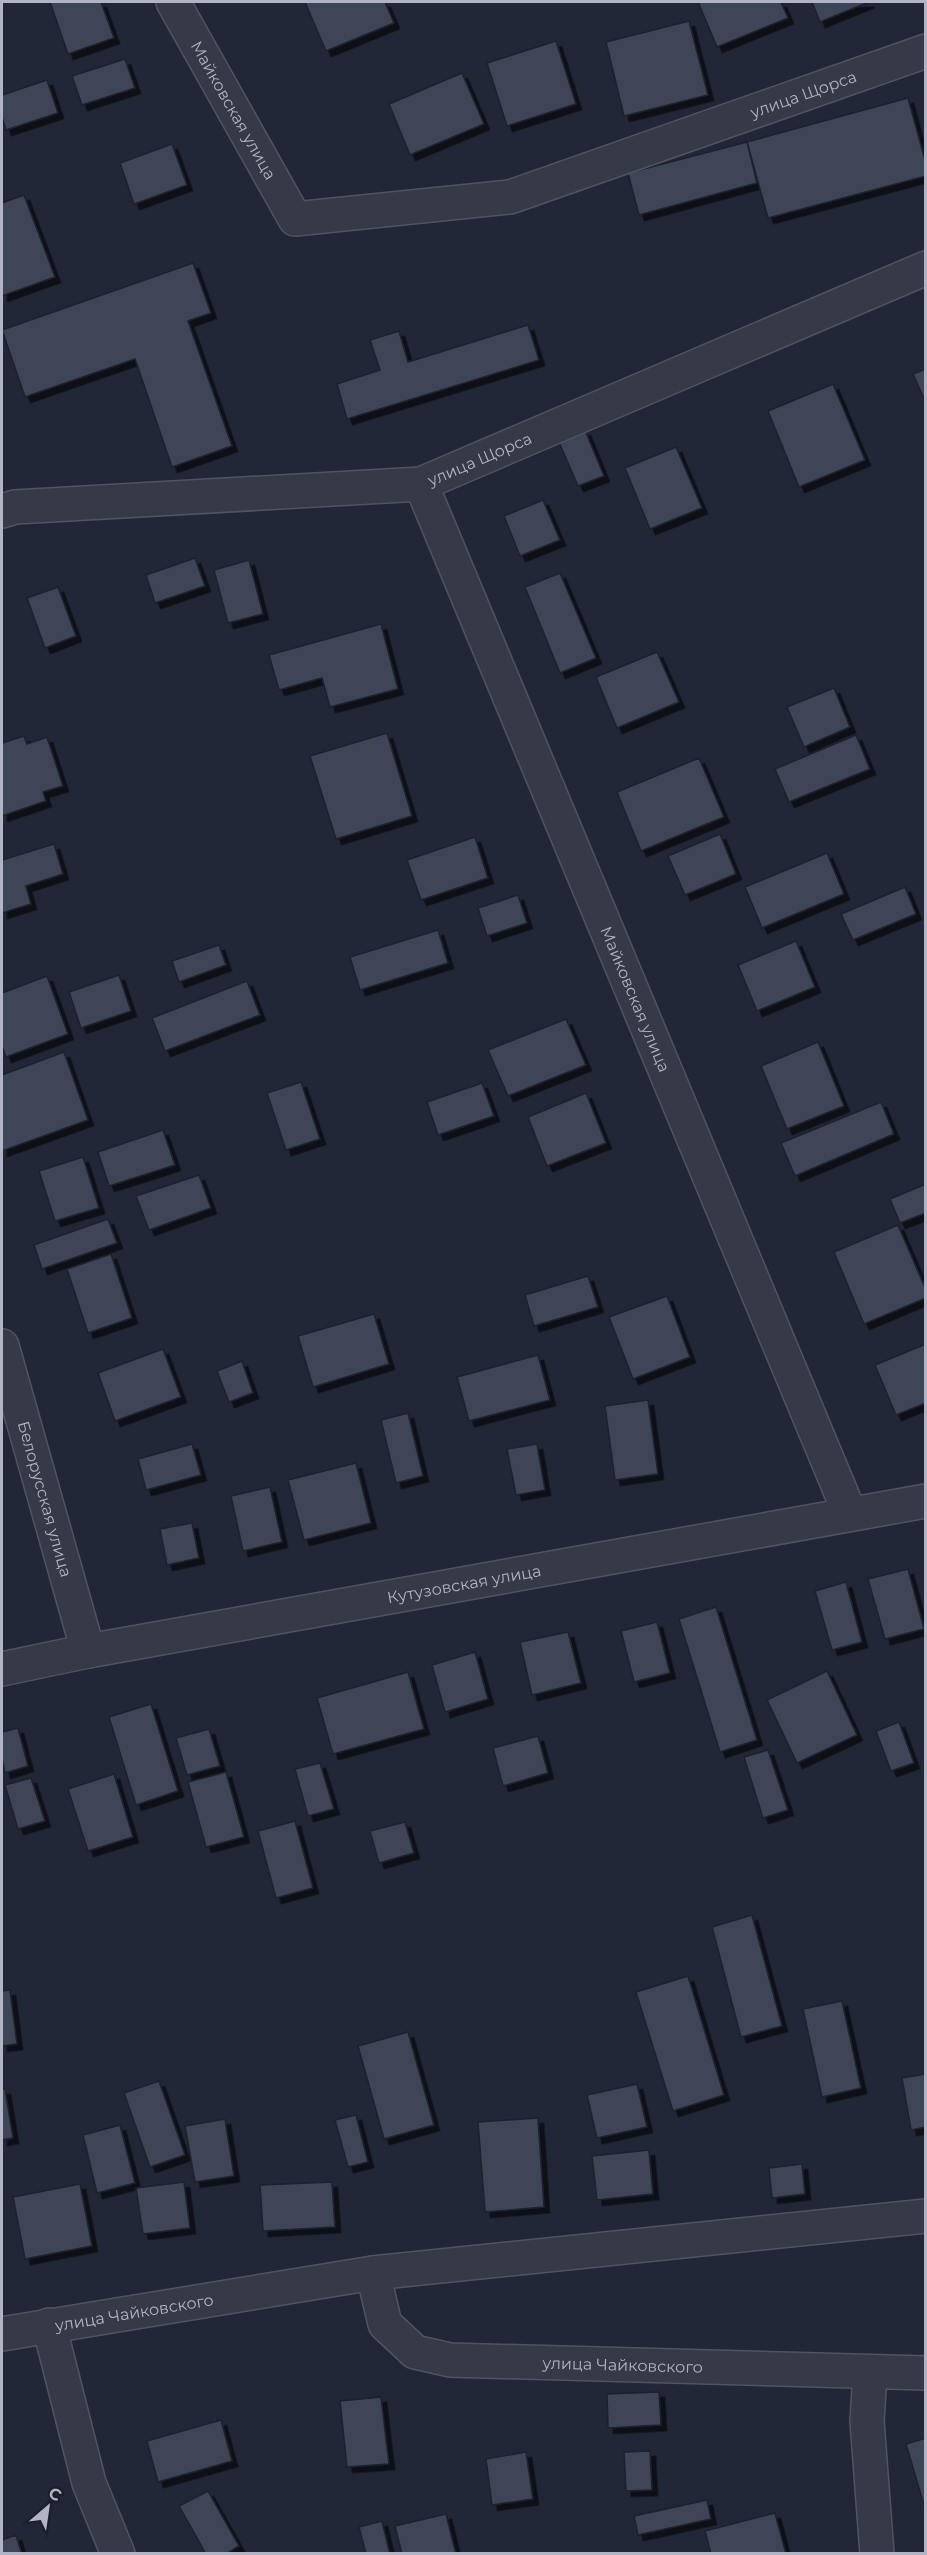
<svg xmlns="http://www.w3.org/2000/svg" width="927" height="2555" viewBox="0 0 927 2555" font-family="Montserrat,sans-serif">
	<style>
		.building { fill: #3e4457; stroke: #1d202e; stroke-width: 1.5; filter: url(#shadow) }
		.lines { fill: none; stroke-linecap: round; stroke-linejoin: round }
		.minor-casing { stroke: #505462; stroke-width: 36 }
		.tertiary-casing { stroke: #505462; stroke-width: 36 }
		.minor { stroke: #353948; stroke-width: 33 }
		.tertiary { stroke: #353948; stroke-width: 33 }
		.labels { text-anchor: middle; dominant-baseline: central; stroke-width: 4.5; stroke-linejoin: round; paint-order: stroke }
		.street-label { font-size: 16px; fill: #b0b4c4; stroke: #1b1e2c }
	</style>
	<defs>
		<filter id="shadow"><feDropShadow dx="5.5" dy="5.5" stdDeviation="0" flood-color="#0009"/></filter>
	</defs>
	<rect width="100%" height="100%" fill="#222737"/>
	<g class="building">
		<polygon points="50,2 101,2 114,38 68,54"/>
		<polygon points="305,2 385,2 394,23 326,51"/>
		<polygon points="698,2 781,2 788,18 717,47"/>
		<polygon points="812,2 869,2 820,22"/>
		<polygon points="689,21 708,95 624,116 606,42"/>
		<polygon points="556,41 576,104 507,126 487,63"/>
		<polygon points="125,59 135,88 82,105 72,76"/>
		<polygon points="462,73 484,124 410,155 389,104"/>
		<polygon points="47,80 58,113 6,130 2,117 2,95"/>
		<polygon points="908,98 926,164 926,176 768,218 747,142"/>
		<polygon points="747,142 757,183 639,215 628,173"/>
		<polygon points="172,144 187,185 134,204 120,163"/>
		<polygon points="24,195 55,277 2,296 2,203"/>
		<polygon points="193,263 211,313 188,321 232,446 172,467 135,359 25,397 2,330"/>
		<polygon points="528,325 539,360 347,419 337,384 380,370 370,340 399,331 408,362"/>
		<polygon points="926,369 926,403 913,374"/>
		<polygon points="833,384 865,460 799,487 768,411"/>
		<polygon points="585,430 604,476 578,486 559,442"/>
		<polygon points="676,447 702,508 650,529 625,468"/>
		<polygon points="543,500 560,540 520,556 504,516"/>
		<polygon points="195,558 205,586 155,603 146,575"/>
		<polygon points="249,560 263,614 228,623 214,570"/>
		<polygon points="560,573 596,658 560,673 525,587"/>
		<polygon points="58,587 76,636 45,648 27,598"/>
		<polygon points="381,624 398,689 330,707 322,678 279,690 269,655"/>
		<polygon points="657,652 679,702 617,728 596,677"/>
		<polygon points="834,688 850,727 804,747 787,707"/>
		<polygon points="387,733 412,816 336,839 310,756"/>
		<polygon points="856,735 870,769 789,802 775,769"/>
		<polygon points="24,736 27,744 47,737 63,786 43,792 46,801 2,816 2,743"/>
		<polygon points="699,758 724,817 641,851 617,792"/>
		<polygon points="720,834 736,874 685,895 668,856"/>
		<polygon points="475,837 488,878 421,900 407,860"/>
		<polygon points="54,844 63,874 26,886 31,904 2,913 2,860"/>
		<polygon points="827,853 844,894 762,928 745,887"/>
		<polygon points="905,887 916,914 853,940 841,914"/>
		<polygon points="518,895 527,923 487,936 478,908"/>
		<polygon points="438,930 448,963 360,990 350,957"/>
		<polygon points="796,941 815,987 757,1011 738,965"/>
		<polygon points="219,945 226,965 179,982 172,961"/>
		<polygon points="119,975 131,1011 81,1028 69,992"/>
		<polygon points="47,976 68,1034 6,1057 2,1046 2,993"/>
		<polygon points="247,981 260,1015 165,1051 152,1018"/>
		<polygon points="566,1019 586,1065 508,1096 488,1050"/>
		<polygon points="818,1042 844,1106 787,1129 761,1066"/>
		<polygon points="64,1052 88,1120 2,1151 2,1075"/>
		<polygon points="301,1082 320,1139 286,1150 267,1093"/>
		<polygon points="482,1083 494,1116 438,1135 427,1102"/>
		<polygon points="586,1093 606,1143 547,1166 528,1117"/>
		<polygon points="881,1102 894,1134 795,1176 781,1143"/>
		<polygon points="163,1130 175,1165 109,1186 98,1152"/>
		<polygon points="83,1157 99,1208 55,1221 39,1171"/>
		<polygon points="199,1175 211,1208 149,1230 136,1196"/>
		<polygon points="926,1184 926,1213 900,1223 890,1199"/>
		<polygon points="108,1219 117,1243 42,1269 34,1245"/>
		<polygon points="898,1225 926,1290 926,1298 864,1324 834,1252"/>
		<polygon points="111,1254 132,1318 88,1333 67,1269"/>
		<polygon points="588,1276 598,1307 534,1326 525,1295"/>
		<polygon points="667,1296 690,1357 633,1379 609,1317"/>
		<polygon points="374,1314 389,1364 313,1387 298,1336"/>
		<polygon points="926,1344 926,1403 896,1415 875,1365"/>
		<polygon points="163,1349 181,1397 115,1421 98,1373"/>
		<polygon points="538,1355 550,1400 469,1421 457,1377"/>
		<polygon points="242,1361 253,1393 229,1402 217,1371"/>
		<polygon points="648,1400 658,1474 615,1480 605,1406"/>
		<polygon points="408,1413 423,1476 396,1483 381,1420"/>
		<polygon points="192,1444 201,1475 146,1490 138,1459"/>
		<polygon points="537,1444 545,1490 516,1495 507,1449"/>
		<polygon points="356,1463 371,1523 304,1540 288,1480"/>
		<polygon points="270,1487 282,1542 243,1551 231,1496"/>
		<polygon points="192,1523 199,1558 167,1565 160,1529"/>
		<polygon points="908,1569 924,1629 885,1639 868,1579"/>
		<polygon points="846,1582 862,1642 832,1650 815,1591"/>
		<polygon points="716,1607 757,1740 720,1752 679,1619"/>
		<polygon points="657,1622 670,1673 634,1682 621,1631"/>
		<polygon points="568,1632 581,1683 532,1695 520,1642"/>
		<polygon points="475,1652 488,1699 445,1712 432,1665"/>
		<polygon points="827,1671 857,1735 797,1763 767,1700"/>
		<polygon points="408,1672 424,1729 333,1754 317,1698"/>
		<polygon points="151,1704 178,1791 136,1805 109,1717"/>
		<polygon points="899,1722 914,1763 891,1771 876,1731"/>
		<polygon points="18,1728 28,1766 5,1773 2,1759 2,1732"/>
		<polygon points="209,1729 220,1766 187,1775 176,1738"/>
		<polygon points="538,1736 548,1773 503,1786 493,1748"/>
		<polygon points="768,1750 788,1810 763,1818 744,1757"/>
		<polygon points="320,1763 334,1809 308,1816 295,1769"/>
		<polygon points="226,1772 244,1837 206,1847 188,1782"/>
		<polygon points="114,1774 133,1837 88,1851 68,1789"/>
		<polygon points="31,1778 45,1821 18,1829 5,1785"/>
		<polygon points="295,1821 313,1888 276,1898 258,1831"/>
		<polygon points="405,1822 414,1853 379,1863 370,1831"/>
		<polygon points="752,1915 782,2026 741,2037 712,1927"/>
		<polygon points="688,1976 724,2095 673,2111 636,1992"/>
		<polygon points="10,1990 17,2044 2,2046 2,1991"/>
		<polygon points="842,2001 861,2088 822,2097 803,2009"/>
		<polygon points="408,2032 434,2125 384,2139 358,2046"/>
		<polygon points="926,2074 926,2127 911,2130 902,2078"/>
		<polygon points="159,2081 185,2155 150,2167 124,2093"/>
		<polygon points="637,2084 647,2127 597,2138 587,2095"/>
		<polygon points="2,2089 5,2089 13,2138 2,2140"/>
		<polygon points="356,2115 368,2162 348,2167 335,2120"/>
		<polygon points="538,2118 544,2207 485,2212 478,2122"/>
		<polygon points="225,2119 234,2176 195,2182 185,2126"/>
		<polygon points="120,2125 135,2183 97,2193 83,2135"/>
		<polygon points="649,2150 653,2194 597,2200 592,2156"/>
		<polygon points="802,2164 805,2194 772,2198 769,2168"/>
		<polygon points="184,2182 190,2228 143,2234 136,2188"/>
		<polygon points="332,2182 335,2227 263,2231 260,2185"/>
		<polygon points="80,2184 92,2246 25,2259 13,2197"/>
		<polygon points="659,2392 661,2425 608,2428 607,2394"/>
		<polygon points="381,2397 389,2464 347,2467 340,2401"/>
		<polygon points="221,2420 232,2461 158,2482 147,2441"/>
		<polygon points="926,2438 926,2505 924,2505 906,2444"/>
		<polygon points="650,2451 652,2490 626,2491 624,2452"/>
		<polygon points="526,2452 533,2499 492,2505 486,2459"/>
		<polygon points="208,2491 239,2546 226,2554 206,2554 179,2506"/>
		<polygon points="707,2500 711,2519 638,2535 634,2516"/>
		<polygon points="775,2513 786,2554 711,2554 705,2531"/>
		<polygon points="446,2514 456,2554 402,2554 395,2526"/>
		<polygon points="382,2521 390,2554 366,2554 359,2527"/>
		<polygon points="16,2535 22,2554 2,2554 2,2540"/>
	</g>
	<g class="lines">
		<g class="minor-casing">
			<g id="minor">
				<path id="s1" d="M 173,2 L 295,219 L 510,197 L 926,51"/>
				<path id="s2" d="M 421,484 L 850,1514"/>
				<path id="s3" d="M 2,511 L 15,507 L 421,484 L 926,268"/>
				<path id="s4" d="M 2,1346 L 88,1651"/>
				<path id="s5" d="M 373,2273 L 385,2324 L 415,2352 L 450,2360 L 926,2373"/>
				<polyline points="49,2325 89,2483 118,2554"/>
				<path id="s6" d="M 2,2334 L 373,2273 L 926,2216"/>
				<polyline points="870,2373 867,2421 877,2554"/>
			</g>
		</g>
		<g class="tertiary-casing">
			<g id="tertiary">
				<path id="s7" d="M 2,1669 L 88,1651 L 926,1501"/>
			</g>
		</g>
		<use href="#minor" class="minor"/>
		<use href="#tertiary" class="tertiary"/>
	</g>
	<g class="labels">
		<g class="street-label">
			<text stroke="none"><textPath href="#s1" startOffset="776">улица Щорса</textPath></text>
			<text stroke="none"><textPath href="#s1" startOffset="124">Майковская улица</textPath></text>
			<text stroke="none"><textPath href="#s3" startOffset="484">улица Щорса</textPath></text>
			<text stroke="none"><textPath href="#s2" startOffset="558">Майковская улица</textPath></text>
			<text stroke="none"><textPath href="#s4" startOffset="159">Белорусская улица</textPath></text>
			<text stroke="none"><textPath href="#s7" startOffset="470">Кутузовская улица</textPath></text>
			<text stroke="none"><textPath href="#s6" startOffset="134">улица Чайковского</textPath></text>
			<text stroke="none"><textPath href="#s5" startOffset="302">улица Чайковского</textPath></text>
		</g>
	</g>
	<rect width="927" height="2555" fill="none" stroke="#b0b4c4" stroke-width="6"/>
	<g transform="translate(48 2507) rotate(29)" stroke="#1b1e2c" stroke-width="4.5" paint-order="stroke">
	<path d="M0-4.5L10 22L0 15L-10 22Z" fill="#b0b4c4"/>
	<text y="-9" font-size="16" font-weight="bold" text-anchor="middle" fill="#b0b4c4">С</text>
	</g>
</svg>
